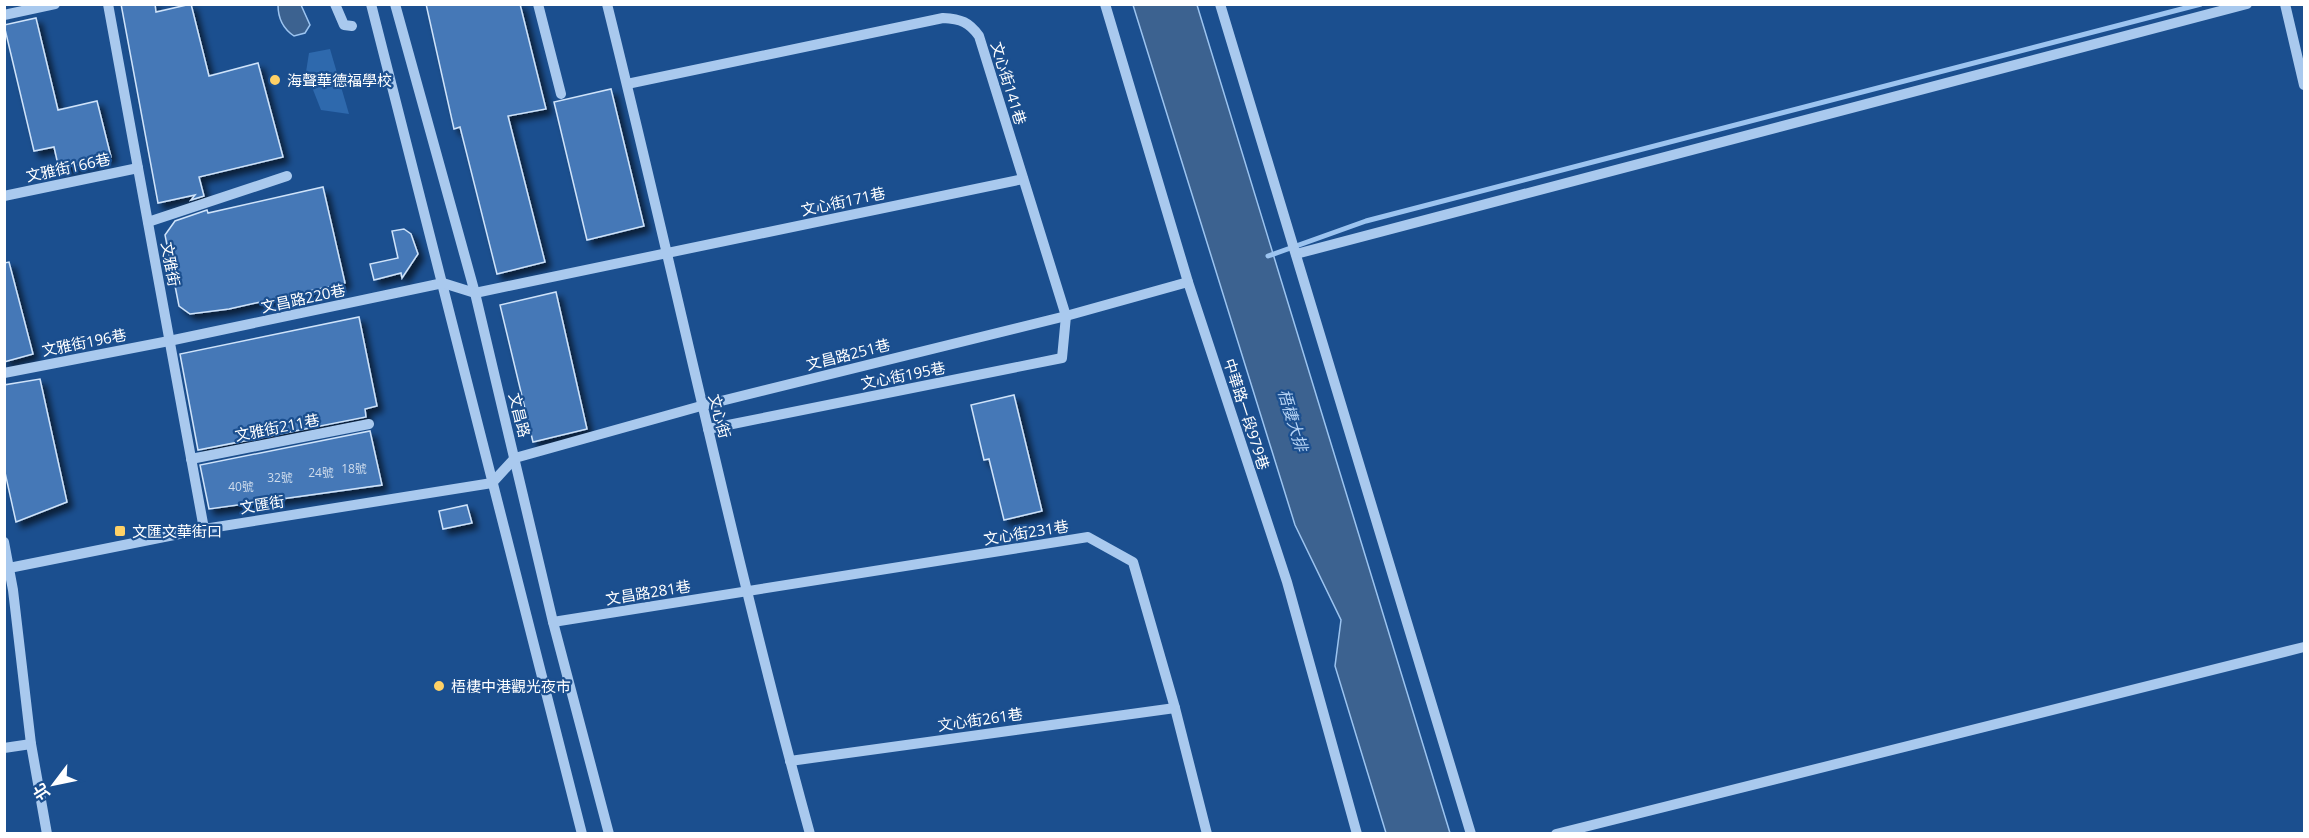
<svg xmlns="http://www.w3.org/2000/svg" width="2309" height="838" viewBox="0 0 2309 838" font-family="'Open Sans','Noto Sans TC',sans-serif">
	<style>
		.green { fill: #2e69ad }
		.water { fill: #3c6290; stroke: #9cc4f0; stroke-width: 1.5 }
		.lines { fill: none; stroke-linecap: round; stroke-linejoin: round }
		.stream { stroke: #9cc4f0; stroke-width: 5 }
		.building { fill: #4478b7; stroke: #cfe3fa; stroke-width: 1.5; filter: url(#shadow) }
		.minor { stroke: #a9c9ee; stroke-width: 10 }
		.poi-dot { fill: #ffd166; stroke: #1b4f8f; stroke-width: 2 }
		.labels { text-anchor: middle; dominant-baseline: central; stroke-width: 4.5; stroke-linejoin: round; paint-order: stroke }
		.number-label { font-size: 12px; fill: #d0dded }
		.poi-label { font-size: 15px; fill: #fff; stroke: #1b4f8f; text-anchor: start }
		.street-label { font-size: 15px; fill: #fff; stroke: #1b4f8f }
		.water-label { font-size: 16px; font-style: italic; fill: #b5d3f5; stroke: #1b4f8f }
	</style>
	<defs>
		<filter id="shadow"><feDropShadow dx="5.5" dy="5.5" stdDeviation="3" flood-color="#0009"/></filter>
	</defs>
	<rect width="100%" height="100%" fill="#1b4f8f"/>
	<polygon class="green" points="330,49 349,114 321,110 306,72 309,53"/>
	<g class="water">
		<path d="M 278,5 L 301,5 L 310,25 L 305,33 L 294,36 C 282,28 278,18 278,5 Z"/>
		<polygon points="1133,5 1197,5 1450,833 1386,833 1335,666 1341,620 1295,525"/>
	</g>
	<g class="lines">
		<polyline class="stream" points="1268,256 1366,221 2201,4"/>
	</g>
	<g class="building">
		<polygon points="121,4 155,4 156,12 191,4 209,76 258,63 283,157 199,177 204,196 191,200 195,195 158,203"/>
		<polygon points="426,4 520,4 546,109 508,116 545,262 497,274 460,127 454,129"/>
		<polygon points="36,18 58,110 97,101 111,157 59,169 54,147 34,151 4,25"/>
		<polygon points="611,89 644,226 587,240 554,102"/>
		<polygon points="323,187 345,283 229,309 190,314 179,306 165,235 175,221 207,210 208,213"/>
		<polygon points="404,229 411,234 418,254 402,278 401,273 374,280 370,264 398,258 392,231"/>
		<polygon points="9,262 33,354 4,362 4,263"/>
		<polygon points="556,292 587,429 533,442 500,305"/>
		<polygon points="359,317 377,406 365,409 366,417 198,450 180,354"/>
		<polygon points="40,379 67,502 16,522 4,468 4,385"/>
		<polygon points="1014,395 1042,511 1004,520 989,459 984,460 971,405"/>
		<polygon points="370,431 382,485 209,509 200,465"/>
		<polygon points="467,505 472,523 443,529 439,511"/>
	</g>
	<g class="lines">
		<g class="minor">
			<polyline points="108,4 204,529"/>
			<polyline points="335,4 344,25 352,26"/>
			<polyline points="371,4 582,834"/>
			<polyline points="395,4 475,293 553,622 609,834"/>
			<polyline points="538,4 561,94"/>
			<path d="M 607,4 C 676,281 734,559 810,834"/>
			<polyline points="1105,4 1188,282 1287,582 1357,834"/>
			<polyline points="1220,4 1471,834"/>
			<polyline points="2285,4 2304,85"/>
			<polyline points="4,15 55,4"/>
			<path d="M 627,84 L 943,18 C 961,19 969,22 979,36 L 1066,316 L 1062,358 L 708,429"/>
			<polyline points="4,196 138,168"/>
			<polyline points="148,222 287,176"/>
			<polyline points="1296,254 2247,4"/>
			<polyline points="4,373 169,341 443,283 475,293 1023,179"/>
			<polyline points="515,458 701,406 1066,316 1188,282"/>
			<polyline points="191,459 369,424"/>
			<polyline points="4,542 13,590 31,744 47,834"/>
			<polyline points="4,569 204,529 492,483 515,458"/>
			<polyline points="553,622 1088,537 1133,562 1175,708 1207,834"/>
			<polyline points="4,748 31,744"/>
			<polyline points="790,761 1175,708"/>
			<polyline points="1556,834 2304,647"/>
		</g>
	</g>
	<g class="poi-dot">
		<circle cx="275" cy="80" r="6"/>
		<rect x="114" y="525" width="12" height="12" rx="3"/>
		<circle cx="439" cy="686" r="6"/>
	</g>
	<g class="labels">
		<g class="number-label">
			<text x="354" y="468">18號</text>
			<text x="321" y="472">24號</text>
			<text x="280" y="477">32號</text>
			<text x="241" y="486">40號</text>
		</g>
		<g class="poi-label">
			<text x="287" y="80">海聲華德福學校</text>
			<text x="132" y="531">文匯文華街口</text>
			<text x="451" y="686">梧棲中港觀光夜市</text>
		</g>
		<g class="street-label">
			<text transform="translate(1009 83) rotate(73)">文心街141巷</text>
			<text transform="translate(68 167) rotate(-12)">文雅街166巷</text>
			<text transform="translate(843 201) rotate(-12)">文心街171巷</text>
			<text transform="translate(171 264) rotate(80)">文雅街</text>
			<text transform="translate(303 298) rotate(-12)">文昌路220巷</text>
			<text transform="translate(84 342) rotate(-11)">文雅街196巷</text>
			<text transform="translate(848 354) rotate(-14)">文昌路251巷</text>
			<text transform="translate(903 375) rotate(-11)">文心街195巷</text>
			<text transform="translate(1247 414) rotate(72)">中華路一段979巷</text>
			<text transform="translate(520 415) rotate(76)">文昌路</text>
			<text transform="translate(720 416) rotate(75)">文心街</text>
			<text transform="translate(277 427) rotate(-11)">文雅街211巷</text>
			<text transform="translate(262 504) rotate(-9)">文匯街</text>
			<text transform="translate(1026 532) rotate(-9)">文心街231巷</text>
			<text transform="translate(648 592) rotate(-9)">文昌路281巷</text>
			<text transform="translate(980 719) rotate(-8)">文心街261巷</text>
		</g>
		<g class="water-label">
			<text transform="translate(1293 420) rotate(73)">梧棲大排</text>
		</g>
	</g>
	<rect width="2309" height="838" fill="none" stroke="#ffffff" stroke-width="12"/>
	<g transform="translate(54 784) rotate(238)" stroke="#1b4f8f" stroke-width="4.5" paint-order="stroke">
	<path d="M0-4.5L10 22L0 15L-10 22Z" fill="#ffffff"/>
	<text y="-9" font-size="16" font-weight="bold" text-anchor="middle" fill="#ffffff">北</text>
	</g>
</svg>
